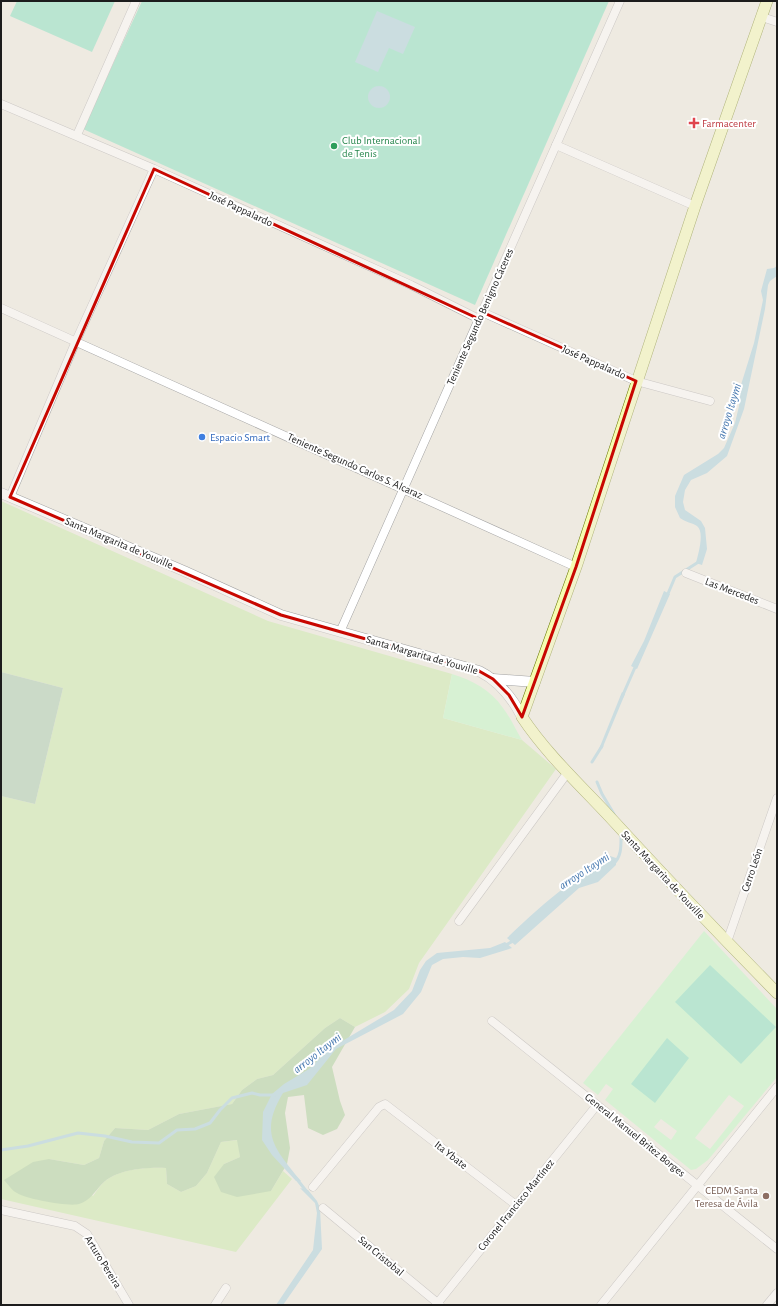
<svg xmlns="http://www.w3.org/2000/svg" width="778" height="1306" viewBox="0 0 778 1306" font-family="'Alegreya Sans',sans-serif">
	<style>
		.grass { fill: #c5eba4 }
		.forest { fill: #a3cf94 }
		.cemetery { fill: #a1c8a8 }
		.park { fill: #bbfbc2; fill-rule: evenodd }
		.pitch { fill: #7be1bd }
		.water { fill: #9fcede }
		.lines { fill: none; stroke-linecap: round; stroke-linejoin: round }
		.stream { stroke: #9fcede; stroke-width: 3 }
		.minor-casing { stroke: #a3a3a3; stroke-width: 9 }
		.tertiary-casing { stroke: #a3a3a3; stroke-width: 11 }
		.secondary-casing { stroke: #657600; stroke-width: 12 }
		.minor { stroke: #fff; stroke-width: 8 }
		.tertiary { stroke: #fff; stroke-width: 10 }
		.secondary { stroke: #f6fcb1; stroke-width: 11 }
		.marked { fill: none; stroke: #c80700; stroke-width: 3; stroke-linejoin: round }
		.health-dot { fill: #e0444e; stroke: #fff; stroke-width: 1.5 }
		.leisure-dot { fill: #2e9e5b; stroke: #fff; stroke-width: 1.5 }
		.shop-dot { fill: #3f7fe0; stroke: #fff; stroke-width: 1.5 }
		.education-dot { fill: #8d6e63; stroke: #fff; stroke-width: 1.5 }
		.labels { text-anchor: middle; dominant-baseline: central; stroke-width: 4; stroke-linejoin: round; paint-order: stroke }
		.health-label { font-size: 11px; fill: #be3a42; stroke: #fff; text-anchor: start }
		.leisure-label { font-size: 11px; fill: #27864d; stroke: #fff; text-anchor: start }
		.street-label { font-size: 11px; fill: #1c1c1c; stroke: #fff }
		.shop-label { font-size: 11px; fill: #366cbe; stroke: #fff; text-anchor: start }
		.education-label { font-size: 11px; fill: #785e54; stroke: #fff; text-anchor: end }
		.water-label { font-size: 12px; font-style: italic; fill: #4577af; stroke: #fff }
	</style>
	<rect width="100%" height="100%" fill="#eeeae1"/>
	<path class="grass" d="M 1,501 L 268,621 L 452,674 L 443,718 L 522,740 L 556,769 L 419,963 L 409,989 L 385,1012 L 355,1027 L 340,1018 L 325,1028 L 273,1075 L 257,1079 L 242,1090 L 232,1104 L 179,1114 L 148,1130 L 115,1128 L 104,1141 L 99,1158 L 84,1165 L 49,1159 L 93,1196 C 96,1192 99,1187 103,1183 C 118,1169 146,1167 166,1168 L 167,1184 L 181,1192 L 196,1186 L 207,1173 L 221,1142 L 238,1140 L 240,1157 L 224,1164 L 271,1191 L 283,1171 L 292,1179 L 236,1252 L 1,1199 L 1,796 L 35,804 L 63,688 L 1,672 Z"/>
	<path class="forest" d="M 340,1018 L 355,1027 L 332,1067 L 340,1101 L 345,1115 L 337,1129 L 323,1135 L 308,1128 L 304,1095 L 288,1097 L 285,1113 L 290,1148 L 287,1164 L 271,1191 L 237,1197 L 221,1192 L 214,1177 L 224,1164 L 240,1157 L 237,1140 L 221,1142 L 207,1173 L 196,1186 L 181,1192 L 167,1184 L 166,1168 C 147,1167 116,1169 102,1184 C 95,1191 90,1201 79,1204 C 69,1207 26,1199 17,1193 C 12,1191 8,1184 4,1180 L 33,1162 L 49,1159 L 84,1165 L 99,1158 L 104,1141 L 115,1128 L 148,1130 L 179,1114 L 232,1104 L 242,1090 L 257,1079 L 273,1075 L 325,1028 Z"/>
	<polygon class="cemetery" points="1,672 63,688 35,804 1,796"/>
	<g class="park">
		<path d="M 452,674 C 472,680 491,690 503,708 C 511,718 515,729 522,740 L 443,718 Z"/>
		<path d="M 704,931 L 777,1009 L 777,1077 L 708,1160 L 696,1169 L 691,1170 L 605,1100 L 613,1089 L 606,1084 L 598,1095 L 583,1083 ZM 729,1095 L 744,1106 L 710,1149 L 695,1138 ZM 661,1119 L 677,1131 L 671,1140 L 654,1127 Z"/>
	</g>
	<g class="pitch">
		<polygon points="17,1 115,1 92,52 10,16"/>
		<polygon points="142,1 609,1 475,305 83,129"/>
		<polygon points="710,965 776,1027 741,1064 675,1002"/>
		<polygon points="667,1038 689,1058 655,1103 631,1084"/>
	</g>
	<g class="water">
		<polygon points="377,11 415,27 403,54 389,48 378,72 355,62"/>
		<circle cx="379" cy="97" r="11"/>
		<path d="M 777,266 L 777,276 L 770,281 L 768,285 L 765,309 L 744,409 L 727,456 L 707,473 L 691,480 L 685,490 L 683,502 L 685,510 L 701,521 L 705,528 L 707,549 L 702,565 L 696,563 C 698,555 705,532 697,526 C 693,523 685,522 680,518 L 675,507 L 675,496 L 684,475 L 718,454 L 724,448 L 735,423 L 739,406 L 740,388 L 754,343 L 763,300 L 761,291 L 767,269 L 774,268 Z"/>
		<polygon points="664,591 670,594 637,669 631,666 644,641"/>
		<polygon points="622,692 625,694 602,749 599,749"/>
		<path d="M 610,856 L 616,858 L 616,865 L 598,882 L 579,888 L 515,945 L 507,938 C 527,919 546,901 568,885 C 583,875 599,872 610,856 Z"/>
		<path d="M 505,942 L 512,948 L 480,958 L 463,957 L 443,959 L 432,965 L 421,992 L 403,1014 L 336,1049 L 307,1085 L 283,1093 C 259,1133 274,1148 301,1181 L 296,1181 L 272,1155 L 262,1140 L 263,1112 L 272,1094 L 284,1084 L 309,1069 L 329,1049 L 394,1010 L 412,991 L 420,970 L 426,961 L 437,953 L 490,948 Z"/>
		<polygon points="300,1188 308,1190 317,1201 320,1208 322,1249 283,1305 276,1305 313,1250 317,1213 315,1203"/>
	</g>
	<g class="lines">
		<g class="stream">
			<polyline points="667,596 675,577 700,561"/>
			<polyline points="622,697 636,665"/>
			<polyline points="592,762 602,746"/>
			<polyline points="597,782 602,794 614,814"/>
			<path d="M 613,864 C 622,857 621,845 621,834"/>
			<polyline points="504,946 515,940"/>
			<polyline points="1,1150 28,1146 78,1133 105,1136 132,1142 159,1143 177,1130 195,1129 210,1123 220,1110 232,1098 252,1093 260,1095 274,1095"/>
			<polyline points="296,1178 307,1192"/>
		</g>
		<g class="minor-casing">
			<g id="minor">
				<polyline points="762,17 777,22"/>
				<polyline points="1,104 154,169 411,285 479,319"/>
				<polyline points="77,135 136,1"/>
				<polyline points="556,145 695,206"/>
				<polyline points="1,308 576,567"/>
				<polyline points="482,312 636,381 710,401"/>
				<polyline points="10,497 76,341 154,169"/>
				<polyline points="686,573 777,609"/>
				<polyline points="340,632 620,1"/>
				<polyline points="459,921 568,772"/>
				<polyline points="727,942 777,798"/>
				<polyline points="492,1021 777,1249"/>
				<polyline points="313,1187 379,1107 385,1104 516,1205"/>
				<polyline points="323,1208 440,1305"/>
				<polyline points="1,1210 75,1226 87,1234 129,1305"/>
				<polyline points="215,1305 226,1288"/>
				<polyline points="436,1305 597,1105"/>
				<polyline points="601,1305 777,1087"/>
				<polyline points="767,1305 777,1293"/>
			</g>
		</g>
		<g class="tertiary-casing">
			<g id="tertiary">
				<path d="M 1,493 L 184,571 L 281,615 L 479,671 C 499,681 512,697 522,717"/>
				<polyline points="493,679 535,682"/>
			</g>
		</g>
		<g class="secondary-casing">
			<path id="secondary" d="M 767,1 L 695,206 L 576,567 L 522,717 C 546,753 578,783 608,815 C 663,875 719,934 777,993"/>
		</g>
		<use href="#minor" class="minor"/>
		<use href="#tertiary" class="tertiary"/>
		<use href="#secondary" class="secondary"/>
	</g>
	<path d="M0 0H778V1306H0ZM 154,169 L 479,319 L 482,312 L 636,381 L 576,567 L 522,717 L 509,695 L 493,679 L 479,671 L 281,615 L 10,497 Z" fill="#eeeae1" fill-opacity=".55" fill-rule="evenodd"/>
	<path class="marked" d="M 154,169 L 479,319 L 482,312 L 636,381 L 576,567 L 522,717 L 509,695 L 493,679 L 479,671 L 281,615 L 10,497 Z"/>
	<path class="health-dot" d="M692 117h4v4h4v4h-4v4h-4v-4h-4v-4h4z"/>
	<circle class="leisure-dot" cx="334" cy="146" r="4"/>
	<circle class="shop-dot" cx="202" cy="437" r="4"/>
	<circle class="education-dot" cx="766" cy="1196" r="4"/>
	<g class="labels">
		<g class="health-label">
			<text x="702" y="123">Farmacenter</text>
		</g>
		<g class="leisure-label">
			<text x="342" y="140">Club Internacional<tspan x="342" dy="13">de Tenis</tspan></text>
		</g>
		<g class="street-label">
			<text transform="translate(241 209) rotate(25)">José Pappalardo</text>
			<text transform="translate(480 317) rotate(-66)">Teniente Segundo Benigno Cáceres</text>
			<text transform="translate(594 362) rotate(24)">José Pappalardo</text>
			<text transform="translate(355 466) rotate(24)">Teniente Segundo Carlos S. Alcaraz</text>
			<text transform="translate(119 543) rotate(23)">Santa Margarita de Youville</text>
			<text transform="translate(732 591) rotate(21)">Las Mercedes</text>
			<text transform="translate(422 655) rotate(16)">Santa Margarita de Youville</text>
			<text transform="translate(752 870) rotate(-71)">Cerro León</text>
			<text transform="translate(663 875) rotate(47)">Santa Margarita de Youville</text>
			<text transform="translate(635 1135) rotate(39)">General Manuel Britez Borges</text>
			<text transform="translate(451 1155) rotate(38)">Ita Ybate</text>
			<text transform="translate(516 1205) rotate(-51)">Coronel Francisco Martínez</text>
			<text transform="translate(381 1256) rotate(40)">San Cristobal</text>
			<text transform="translate(103 1262) rotate(58)">Arturo Pereira</text>
		</g>
		<g class="shop-label">
			<text x="210" y="437">Espacio Smart</text>
		</g>
		<g class="education-label">
			<text x="758" y="1190">CEDM Santa<tspan x="758" dy="13">Teresa de Ávila</tspan></text>
		</g>
		<g class="water-label">
			<text transform="translate(729 411) rotate(-73)">arroyo Itaymi</text>
			<text transform="translate(584 871) rotate(-33)">arroyo Itaymi</text>
			<text transform="translate(317 1053) rotate(-38)">arroyo Itaymi</text>
		</g>
	</g>
	<rect width="778" height="1306" fill="none" stroke="#1c1c1c" stroke-width="4"/>
</svg>
